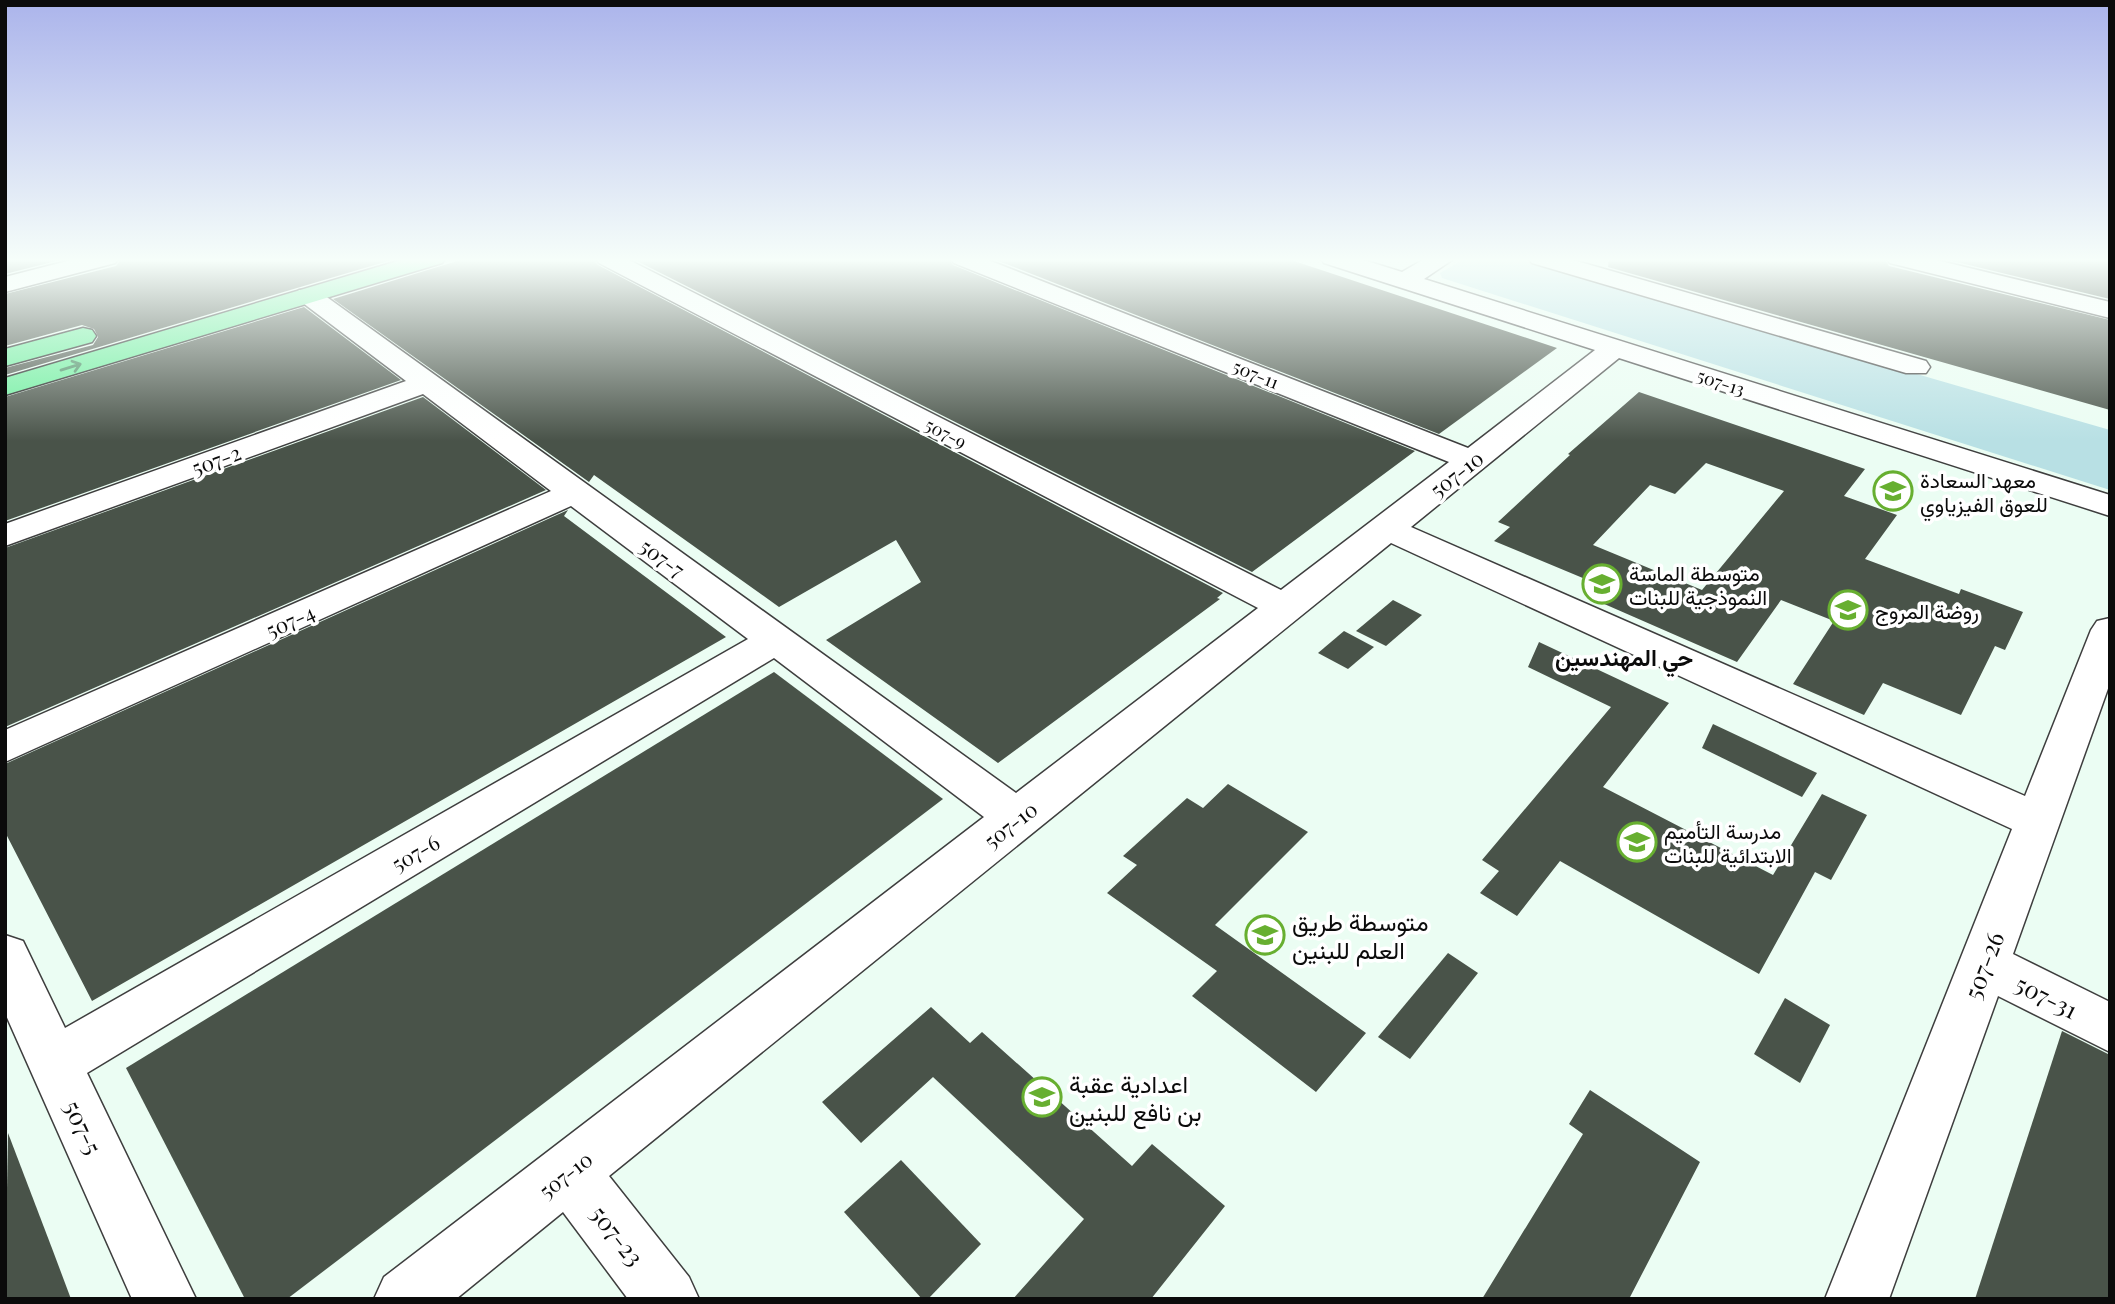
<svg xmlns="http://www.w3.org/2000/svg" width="2115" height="1304" viewBox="0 0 2115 1304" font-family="'Playfair Display',Vazirmatn,serif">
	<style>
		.green { fill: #b8e0e4 }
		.building { fill: #495349; fill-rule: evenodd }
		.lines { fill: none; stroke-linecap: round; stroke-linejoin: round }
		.minor-casing { stroke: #3e3e3e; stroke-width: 3 }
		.major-casing { stroke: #1c1c1c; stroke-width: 3 }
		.minor { fill: #fff; fill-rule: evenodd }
		.major { fill: #6ced9c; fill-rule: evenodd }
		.oneway { stroke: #40875b }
		.labels { text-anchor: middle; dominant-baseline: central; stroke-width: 7; stroke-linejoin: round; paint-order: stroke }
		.far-street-label { font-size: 18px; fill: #0b0b0b; stroke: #fff }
		.street-label { font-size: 21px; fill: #0b0b0b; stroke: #fff }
		.poi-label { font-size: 21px; fill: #0b0b0b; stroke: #fff; text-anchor: start }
		.neighbourhood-label { font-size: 23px; font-weight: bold; fill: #0b0b0b; stroke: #fff }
		.near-poi-label { font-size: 24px; fill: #0b0b0b; stroke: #fff; text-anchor: start }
		.near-street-label { font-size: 24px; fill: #0b0b0b; stroke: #fff }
	</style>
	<rect width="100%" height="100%" fill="#ebfdf3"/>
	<polygon class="green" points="1466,258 1516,258 2110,430 2110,490 1442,278 1440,273"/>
	<g class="building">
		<polygon points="5,258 68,258 5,274"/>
		<polygon points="122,258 398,258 5,375 5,368 93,345 98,337 94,329 82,325 5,346 5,294 116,266"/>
		<polygon points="467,258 592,258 598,265 1223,593 1217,598 1220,599 998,763 826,640 921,582 896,540 779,607 594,475 589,482 333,299"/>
		<polygon points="631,258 948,258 953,265 1415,451 1252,572"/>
		<polygon points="991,258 1285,258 1557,348 1439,434"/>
		<polygon points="1609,258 1884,258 1889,266 2110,320 2110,410 1608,267"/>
		<polygon points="1940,258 2110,258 2110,299"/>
		<polygon points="304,307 401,380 5,521 5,397"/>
		<path d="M 1639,392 L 1865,469 L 1844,496 L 1897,515 L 1865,559 L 1959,594 L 1961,589 L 2023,612 L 2005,650 L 1995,646 L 1961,715 L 1883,683 L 1864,715 L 1793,684 L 1834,621 L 1781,600 L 1737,662 L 1602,603 L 1614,591 L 1494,541 L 1510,527 L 1498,522 L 1570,455 L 1568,454 ZM 1706,463 L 1784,491 L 1702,590 L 1593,545 L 1650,485 L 1675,494 Z"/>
		<polygon points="423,397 546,490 5,727 5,548"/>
		<polygon points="568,510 564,516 726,637 92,1001 5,832 5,764"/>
		<polygon points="1393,600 1422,615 1386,646 1356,631"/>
		<polygon points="1344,631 1374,647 1348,669 1318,653"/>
		<polygon points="1539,642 1669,703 1603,787 1773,875 1822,794 1867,815 1831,880 1815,872 1759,974 1560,861 1517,916 1480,893 1499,871 1482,860 1611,707 1528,667"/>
		<polygon points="774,672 943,799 287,1299 245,1299 126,1068"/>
		<polygon points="1713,724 1817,773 1802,797 1702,748"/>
		<polygon points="1228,784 1308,832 1215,925 1366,1033 1316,1092 1192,996 1217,971 1107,893 1137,865 1123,856 1187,798 1203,808"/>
		<polygon points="1448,953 1478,973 1410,1059 1378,1037"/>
		<polygon points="1785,998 1830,1025 1800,1083 1754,1054"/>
		<polygon points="931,1007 970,1043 982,1032 1132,1166 1152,1144 1225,1206 1151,1299 1013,1299 1084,1219 933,1077 861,1143 822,1102"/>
		<polygon points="2062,1031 2110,1055 2110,1299 1975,1299"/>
		<polygon points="1590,1090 1700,1162 1629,1299 1482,1299 1583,1134 1569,1124"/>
		<polygon points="8,1133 53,1251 71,1299 5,1299"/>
		<polygon points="901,1160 981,1244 928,1299 922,1299 844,1212"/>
	</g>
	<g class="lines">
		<g class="minor-casing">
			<g id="minor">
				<polygon points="79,258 119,258 115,263 5,292 5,277"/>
				<polygon points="595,258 625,258 1281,590 1449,462 954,263 950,258 983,258 1468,448 1595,350 1324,263 1320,258 1357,258 1402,272 1426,258 1455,258 1424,279 2110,495 2110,516 1619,358 1411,527 2025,796 2091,630 2097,621 2110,618 2110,683 2013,954 2110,1002 2110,1052 1998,996 1889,1299 1825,1299 2012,829 1391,543 609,1176 689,1277 699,1299 628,1299 563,1212 456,1299 374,1299 384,1277 984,817 774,658 87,1073 196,1299 132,1299 5,1013 5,935 23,941 65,1028 748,639 571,506 5,762 5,730 551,491 423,394 5,546 5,524 406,381 299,300 296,295 299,290 317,290 1016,793 1258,608 599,263"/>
				<polygon points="1528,258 1566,258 1926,361 1930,367 1926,373 1906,373 1532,263"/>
				<polygon points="1886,258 1928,258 2110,302 2110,318 1890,263"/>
			</g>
		</g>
		<g class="major-casing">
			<g id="major">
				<polygon points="408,258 446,258 442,263 5,395 5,378"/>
				<polygon points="83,328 92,330 96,336 92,342 5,366 5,349"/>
			</g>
		</g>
		<use href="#minor" class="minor"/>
		<use href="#major" class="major"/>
	</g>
	<defs><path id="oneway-shaft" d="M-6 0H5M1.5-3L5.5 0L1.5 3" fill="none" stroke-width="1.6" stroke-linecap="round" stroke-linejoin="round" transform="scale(1.75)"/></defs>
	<use class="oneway" href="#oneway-shaft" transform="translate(71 367) rotate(-17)"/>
	<linearGradient id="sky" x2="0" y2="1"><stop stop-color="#abb4eb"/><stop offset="0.59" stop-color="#f6fefa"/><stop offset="1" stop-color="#f6fefa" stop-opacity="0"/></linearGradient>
	<rect width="2115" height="441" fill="url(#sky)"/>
	<defs>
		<g id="school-ring" transform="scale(2.0125)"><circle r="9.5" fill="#fff" stroke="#67af30" stroke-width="1.5"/><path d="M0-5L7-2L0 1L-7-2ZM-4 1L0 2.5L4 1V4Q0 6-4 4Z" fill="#67af30"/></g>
	</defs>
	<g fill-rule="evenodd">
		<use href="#school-ring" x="1893" y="491"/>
		<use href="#school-ring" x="1602" y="584"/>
		<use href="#school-ring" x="1848" y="610"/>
		<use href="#school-ring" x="1637" y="842"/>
		<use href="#school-ring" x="1265" y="935"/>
		<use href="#school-ring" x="1042" y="1097"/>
	</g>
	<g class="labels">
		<g class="far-street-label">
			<text transform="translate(1256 374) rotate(22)">507-11</text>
			<text transform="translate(1721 382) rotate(18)">507-13</text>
			<text transform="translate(946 433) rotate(27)">507-9</text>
		</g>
		<g class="street-label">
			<text transform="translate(216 459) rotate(-20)">507-2</text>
			<text transform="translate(1456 473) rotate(-38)">507-10</text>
			<text transform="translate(663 557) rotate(36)">507-7</text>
			<text transform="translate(290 620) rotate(-24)">507-4</text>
			<text transform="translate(1010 824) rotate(-38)">507-10</text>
			<text transform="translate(415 852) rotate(-30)">507-6</text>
			<text transform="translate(565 1174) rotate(-38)">507-10</text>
		</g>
		<g class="poi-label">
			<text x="1920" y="479">معهد السعادة<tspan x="1920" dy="24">للعوق الفيزياوي</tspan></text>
			<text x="1629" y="572">متوسطة الماسة<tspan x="1629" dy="24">النموذجية للبنات</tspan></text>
			<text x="1875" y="610">روضة المروج</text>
			<text x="1664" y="830">مدرسة التأميم<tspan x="1664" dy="24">الابتدائية للبنات</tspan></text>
		</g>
		<g class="neighbourhood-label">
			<text x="1624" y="656">حي المهندسين</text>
		</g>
		<g class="near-poi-label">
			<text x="1292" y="921">متوسطة طريق<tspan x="1292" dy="28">العلم للبنين</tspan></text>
			<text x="1069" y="1083">اعدادية عقبة<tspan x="1069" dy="28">بن نافع للبنين</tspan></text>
		</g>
		<g class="near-street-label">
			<text transform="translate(1983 965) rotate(-69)">507-26</text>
			<text transform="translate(2047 996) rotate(27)">507-31</text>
			<text transform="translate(84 1127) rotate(65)">507-5</text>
			<text transform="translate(618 1235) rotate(52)">507-23</text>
		</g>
	</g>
	<rect width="2115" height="1304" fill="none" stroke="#0b0b0b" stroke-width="14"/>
</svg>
